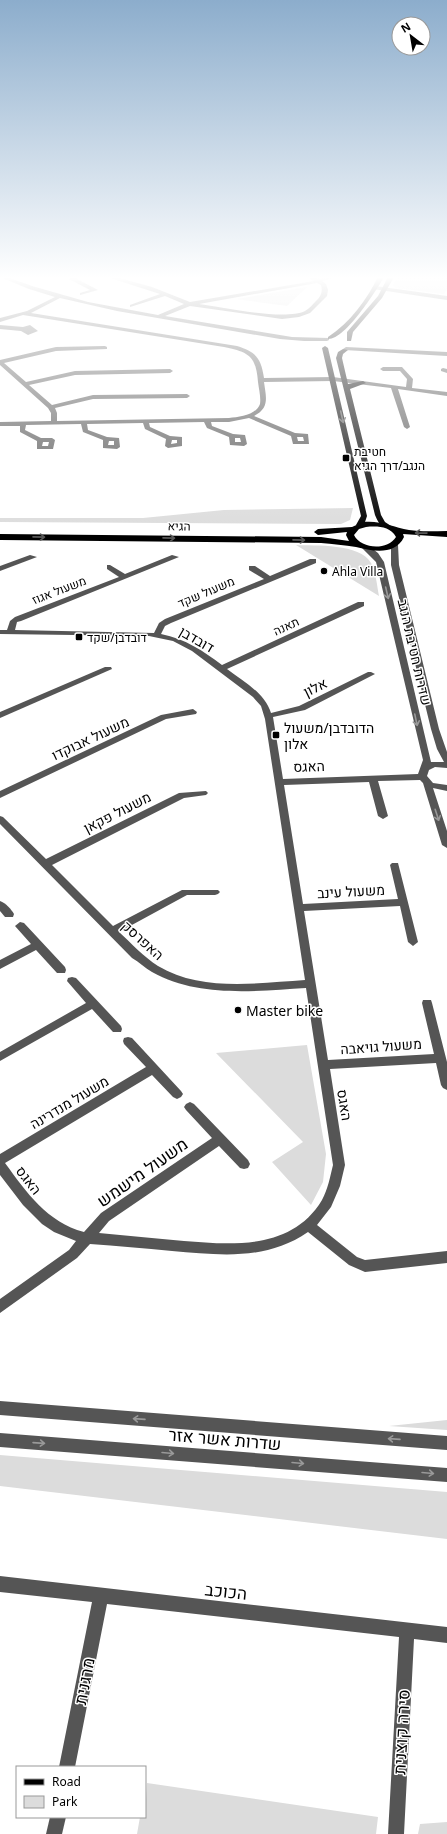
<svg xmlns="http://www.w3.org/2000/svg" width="447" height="1834" viewBox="0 0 447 1834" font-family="'Noto Sans',Heebo,sans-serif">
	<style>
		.green { fill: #dcdcdc }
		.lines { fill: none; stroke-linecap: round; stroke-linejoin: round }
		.minor { fill: #555; fill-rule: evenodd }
		.major { fill: #000; fill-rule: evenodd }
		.highway { fill: #000; fill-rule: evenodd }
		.oneway { stroke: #595959 }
		.oneway2 { stroke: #999 }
		.poi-dot { fill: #000; stroke: #fff; stroke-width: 1.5 }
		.labels { text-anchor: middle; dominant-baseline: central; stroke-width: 3; stroke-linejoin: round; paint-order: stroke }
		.far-poi-label { font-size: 12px; fill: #000; stroke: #fff; text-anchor: start }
		.far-street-label { font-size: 12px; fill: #000; stroke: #fff }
		.street-label { font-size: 14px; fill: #000; stroke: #fff }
		.poi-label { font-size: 14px; fill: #000; stroke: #fff; text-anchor: start }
		.near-street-label { font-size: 17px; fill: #000; stroke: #fff }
	</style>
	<rect width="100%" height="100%" fill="#fff"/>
	<g class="green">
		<polygon points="397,277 447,277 447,289 444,294 396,288 393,285"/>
		<polygon points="307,287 287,306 237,299"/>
		<polygon points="353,508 350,520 341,524 0,522 0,518 143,518 224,510"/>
		<path d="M 296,545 C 315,546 360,543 371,563 C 376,572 377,586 379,596 Z"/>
		<polygon points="307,1045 326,1154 323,1182 311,1205 272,1162 303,1142 216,1053"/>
		<polygon points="447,1420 447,1430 389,1426"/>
		<polygon points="0,1455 447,1492 447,1539 0,1486"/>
		<polygon points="147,1783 378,1817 376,1834 137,1834 140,1817 145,1817"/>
		<polygon points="447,1822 447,1834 418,1834 420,1824"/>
	</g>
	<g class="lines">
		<g class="minor">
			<path d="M 0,277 L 7,277 L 32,286 L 88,302 L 158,315 L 184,304 L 165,296 L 130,307 L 130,305 L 160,294 L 107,277 L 116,277 L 152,287 L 190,302 L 314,281 L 308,277 L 315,277 L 319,279 L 336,277 L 322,281 L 326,284 L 328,290 L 327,296 L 310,313 L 299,317 L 282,319 L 190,306 L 165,316 L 292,337 L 329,338 L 329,340 L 327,341 L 304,341 L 280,339 L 117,311 L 60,298 L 31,313 L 237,346 C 256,352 261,358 264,378 L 333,377 L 406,387 L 407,379 L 400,371 L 383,371 L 380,369 L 383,367 L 402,367 L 413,379 L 412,388 L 447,392 L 447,396 L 398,389 L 410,427 L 407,429 L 404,427 L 391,388 L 333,381 L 264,382 C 266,397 270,408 254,416 L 295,433 L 308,434 L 309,444 L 293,444 L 291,436 L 249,418 L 229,422 L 211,422 L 212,426 L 233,434 L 245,435 L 247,444 L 244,446 L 230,445 L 229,437 L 207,428 L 204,422 L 149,423 L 150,427 L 170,436 L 182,437 L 182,446 L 168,448 L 165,446 L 166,439 L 145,429 L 143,423 L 87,424 L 88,430 L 107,437 L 119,438 L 120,447 L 117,449 L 103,448 L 103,440 L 83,432 L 81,424 L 26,425 L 25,430 L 41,438 L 52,438 L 55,440 L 53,449 L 37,449 L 37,441 L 20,432 L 20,426 L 0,426 L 0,422 L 51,421 L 51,413 L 48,408 L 0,365 L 0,360 L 56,347 L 105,346 L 107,347 L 107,349 L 56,351 L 4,363 L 26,382 L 75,371 L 170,369 L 173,371 L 170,373 L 75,375 L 29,385 L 52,405 L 93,395 L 187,394 L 190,396 L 187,398 L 93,399 L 55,408 L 57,413 L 57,421 L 229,418 C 240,417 256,415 260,404 C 261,397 259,390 258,382 C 256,356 249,352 224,347 L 23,315 L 0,322 L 0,318 L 27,311 L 55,297 L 29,289 ZM 317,283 L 321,285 C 323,292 321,296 316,301 C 313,304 309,309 305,311 C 284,321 223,307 199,304 ZM 297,437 L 303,437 L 304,441 L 298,441 ZM 235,438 L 240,438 L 241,442 L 235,442 ZM 172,440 L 177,440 L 177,443 L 171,444 ZM 109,441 L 114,441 L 114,445 L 108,445 ZM 43,442 L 49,442 L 48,446 L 42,446 Z"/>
			<polygon points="74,277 82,277 77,279 98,290 80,295 80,293 90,290 69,279"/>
			<polygon points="375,286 447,296 447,300 373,289 372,288"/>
			<polygon points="0,325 23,327 30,325 38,331 28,335 21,331 0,329"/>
			<polygon points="346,347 447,352 447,356 344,350 343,349"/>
			<polygon points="443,368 447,369 447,373 441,371 441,369"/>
			<path d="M 391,543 L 398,545 L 399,565 L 439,729 L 447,752 L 447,768 L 435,767 L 429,770 L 427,776 L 433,783 L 447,785 L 447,791 L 433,788 L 447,831 L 447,848 L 442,845 L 423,783 L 420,780 L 378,781 L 388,816 L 383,819 L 378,816 L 369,782 L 284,785 L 303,904 L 398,899 L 390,865 L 392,863 L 398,863 L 418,942 L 413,946 L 408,942 L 400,906 L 304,911 L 328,1060 L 434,1054 L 422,1003 L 423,1000 L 431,1000 L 432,1003 L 447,1062 L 447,1090 L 443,1088 L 441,1085 L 436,1063 L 330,1069 L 345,1165 L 340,1186 L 331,1207 L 317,1225 L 357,1257 L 365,1260 L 447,1251 L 447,1263 L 365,1272 L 349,1265 L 308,1232 C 266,1261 220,1255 172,1251 C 144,1248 117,1246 90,1244 L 77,1258 L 0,1313 L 0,1299 L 69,1250 L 76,1241 L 54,1232 L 42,1224 L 23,1205 L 0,1175 L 0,1154 L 146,1067 L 124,1044 L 123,1041 L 124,1038 L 128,1037 L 132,1038 L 181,1091 L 183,1094 L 181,1097 L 177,1099 L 173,1097 L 152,1075 L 5,1163 C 27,1193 47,1222 84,1232 L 101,1213 L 212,1138 L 186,1110 L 184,1107 L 186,1104 L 190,1102 L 194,1104 L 248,1160 L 250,1164 L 248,1168 L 244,1169 L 240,1168 L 219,1146 L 109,1221 L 99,1233 C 127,1236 155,1238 184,1241 C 233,1245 292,1250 322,1200 C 328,1189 330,1177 333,1165 L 306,988 C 255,991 199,998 152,972 C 145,968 139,962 132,958 L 0,824 L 0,816 L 3,817 L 46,859 L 179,793 L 206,791 L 208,793 L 206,795 L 184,798 L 52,865 L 113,926 L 182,890 L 218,890 L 220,892 L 218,894 L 215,895 L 187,895 L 119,932 C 132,944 144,957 158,966 C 201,992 258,983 305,980 L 265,719 L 261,706 L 253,697 L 192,651 L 173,641 L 149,636 L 0,634 L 0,630 L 7,630 L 10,621 L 15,617 L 119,577 L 107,569 L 107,565 L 110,565 L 125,574 L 172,555 L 179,557 L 21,621 L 17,622 L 15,630 L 154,633 L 159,623 L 165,619 L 264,579 L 249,570 L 249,566 L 255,566 L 270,576 L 310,559 L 316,559 L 316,563 L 171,623 L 165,626 L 161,634 C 186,639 203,651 222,665 L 358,602 L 364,602 L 364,606 L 227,669 C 243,681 265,693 271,713 L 299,706 L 368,672 L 371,672 L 375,674 L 305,710 L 273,717 L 283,779 L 418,774 L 423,760 L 376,562 L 362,548 L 369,546 L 378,553 L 384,562 L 431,762 L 444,762 L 437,749 L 431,729 L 391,565 Z"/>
			<polygon points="30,555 37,557 0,571 0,566"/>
			<polygon points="105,667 111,667 112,669 0,718 0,712"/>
			<polygon points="193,709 197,712 196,714 166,719 0,798 0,791 161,715"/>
			<path d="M 0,901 C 6,903 11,909 14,914 L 13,917 L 5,917 L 0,911 Z"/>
			<polygon points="20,922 24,923 65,967 66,970 65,973 57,973 36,950 0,969 0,960 31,944 15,926"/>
			<polygon points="72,977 76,978 121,1026 122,1029 121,1032 113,1032 92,1009 0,1061 0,1052 86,1003 67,981 68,978"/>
			<polygon points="0,1401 447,1436 447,1450 0,1415"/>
			<polygon points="0,1433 447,1468 447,1482 0,1447"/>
			<polygon points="0,1576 447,1627 447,1643 414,1639 404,1834 388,1834 399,1637 107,1604 75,1767 59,1767 92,1602 0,1592"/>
			<polygon points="50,1817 66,1817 62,1834 46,1834"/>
		</g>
		<g class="major">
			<path d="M 378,277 L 384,277 C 376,291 345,340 328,339 L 328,337 C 350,323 367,299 378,277 Z"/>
			<polygon points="388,277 394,277 382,298 353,332 351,341 347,341 347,332 378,296"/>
			<polygon points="325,346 328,348 367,516 364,525 360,527 356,525 361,516 322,348"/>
			<path d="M 343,349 L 348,350 L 343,354 L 342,358 L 348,384 L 363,381 L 366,383 L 350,389 L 381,515 L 385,522 L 391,526 L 389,527 C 381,529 378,522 375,515 L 336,358 L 338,352 Z"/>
		</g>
		<path class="highway" d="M 363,522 C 380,520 393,527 409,530 C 421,532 435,531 447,531 L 447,537 L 403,534 L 404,537 C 395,556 372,551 356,547 C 345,545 332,544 321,543 L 0,540 L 0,534 L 321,537 L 349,541 L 346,535 L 347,532 L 318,535 L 314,532 L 318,529 L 352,527 ZM 366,527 C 377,526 390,526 396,537 C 387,551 361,549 354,535 L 359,529 Z"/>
	</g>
	<defs><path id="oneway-shaft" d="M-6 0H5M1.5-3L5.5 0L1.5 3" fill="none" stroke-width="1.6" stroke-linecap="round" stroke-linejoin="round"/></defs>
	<g class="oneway">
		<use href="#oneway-shaft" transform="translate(342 417) rotate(77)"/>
		<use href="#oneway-shaft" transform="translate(421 533) rotate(-179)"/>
		<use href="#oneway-shaft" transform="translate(39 537) rotate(1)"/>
		<use href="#oneway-shaft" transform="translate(169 538) rotate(1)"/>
		<use href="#oneway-shaft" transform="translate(299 540) rotate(1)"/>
	</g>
	<g class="oneway2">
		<use href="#oneway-shaft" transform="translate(387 593) rotate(77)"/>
		<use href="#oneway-shaft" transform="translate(416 720) rotate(78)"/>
		<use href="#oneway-shaft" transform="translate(437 815) rotate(72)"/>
		<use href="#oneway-shaft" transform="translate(139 1419) rotate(-176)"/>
		<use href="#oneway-shaft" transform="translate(394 1439) rotate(-176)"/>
		<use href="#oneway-shaft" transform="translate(39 1443) rotate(4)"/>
		<use href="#oneway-shaft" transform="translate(168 1453) rotate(5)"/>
		<use href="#oneway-shaft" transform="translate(298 1463) rotate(5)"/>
		<use href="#oneway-shaft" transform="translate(428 1473) rotate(5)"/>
	</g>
	<linearGradient id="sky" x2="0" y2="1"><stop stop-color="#8cadcc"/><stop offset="0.52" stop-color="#fff"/><stop offset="1" stop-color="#fff" stop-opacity="0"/></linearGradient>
	<rect width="447" height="534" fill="url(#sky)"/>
	<g class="poi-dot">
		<rect x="342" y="454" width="8" height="8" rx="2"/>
		<circle cx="324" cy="571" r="4"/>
		<rect x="75" y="633" width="8" height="8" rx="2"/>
		<rect x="272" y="731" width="8" height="8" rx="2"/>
		<circle cx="238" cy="1010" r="4"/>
	</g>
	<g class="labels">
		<g class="far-poi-label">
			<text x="354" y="451">חטיבת<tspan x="354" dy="14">הנגב/דרך הגיא</tspan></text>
			<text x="332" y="571">Ahla Villa</text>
			<text x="87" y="637">דובדבן/שקד</text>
		</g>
		<g class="far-street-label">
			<text transform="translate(179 526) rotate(1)">הגיא</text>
			<text transform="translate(59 590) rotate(-21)">משעול אגוז</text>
			<text transform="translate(206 592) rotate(-23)">משעול שקד</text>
			<text transform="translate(286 626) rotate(-25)">תאנה</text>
		</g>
		<g class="street-label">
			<text transform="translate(197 639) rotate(30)">דובדבן</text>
			<text transform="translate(415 652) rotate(77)">שדרות חטיבת הנגב</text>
			<text transform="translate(315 687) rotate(-26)">אלון</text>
			<text transform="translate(90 738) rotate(-25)">משעול אבוקדו</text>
			<text transform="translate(309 766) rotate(-2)">האגס</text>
			<text transform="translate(117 812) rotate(-27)">משעול פקאן</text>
			<text transform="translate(351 891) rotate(-3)">משעול עינב</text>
			<text transform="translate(143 940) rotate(42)">האפרסק</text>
			<text transform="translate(381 1046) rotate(-4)">משעול גויאבה</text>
			<text transform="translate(69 1102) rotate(-31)">משעול מנדרינה</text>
			<text transform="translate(345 1105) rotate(81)">האגס</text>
			<text transform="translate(29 1180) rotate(52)">האגס</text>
		</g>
		<g class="poi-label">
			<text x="284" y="727">הדובדבן/משעול<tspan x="284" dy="16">אלון</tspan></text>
			<text x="246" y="1010">Master bike</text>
		</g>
		<g class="near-street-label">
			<text transform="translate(142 1172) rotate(-35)">משעול מישמש</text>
			<text transform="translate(225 1439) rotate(5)">שדרות אשר אזר</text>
			<text transform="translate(226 1591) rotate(6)">הכוכב</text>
			<text transform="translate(84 1681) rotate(-79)">מרגנית</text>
			<text transform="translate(401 1732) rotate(-87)">סירה קוצנית</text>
		</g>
	</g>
	<rect x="16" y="1766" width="130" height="52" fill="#ffffff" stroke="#999999"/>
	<rect x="24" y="1779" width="20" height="6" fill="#000000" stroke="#999999"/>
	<text x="52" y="1786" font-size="12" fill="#000000">Road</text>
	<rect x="24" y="1796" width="20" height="12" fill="#dcdcdc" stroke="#999999"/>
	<text x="52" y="1806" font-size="12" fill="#000000">Park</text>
	<g transform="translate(411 36) rotate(329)"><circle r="19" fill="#ffffff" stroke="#999999"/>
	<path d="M0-3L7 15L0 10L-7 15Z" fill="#000000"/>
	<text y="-6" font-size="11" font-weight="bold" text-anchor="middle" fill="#000000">N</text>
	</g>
</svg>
